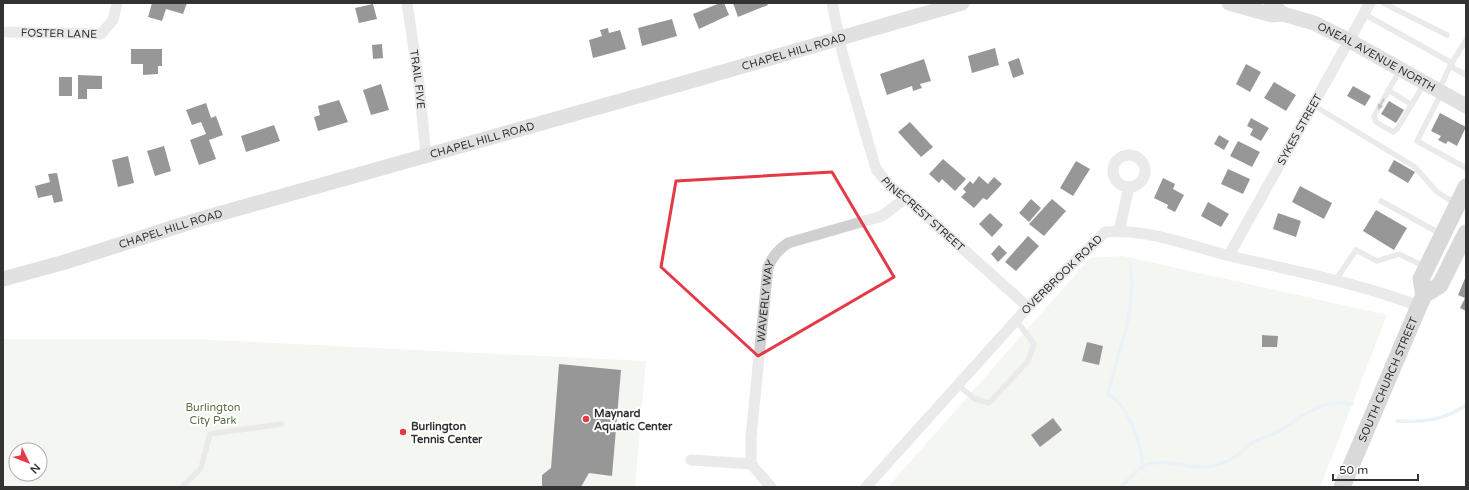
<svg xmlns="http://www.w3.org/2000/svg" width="1469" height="490" viewBox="0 0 1469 490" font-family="'Varela Round',sans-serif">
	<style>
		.green { fill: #e6ecdf; fill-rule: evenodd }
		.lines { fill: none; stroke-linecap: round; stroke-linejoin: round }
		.stream { stroke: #cfe2ee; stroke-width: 3.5 }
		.building { fill: #1a1a1a }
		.service { stroke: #d0d0d0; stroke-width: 5.5 }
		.minor { stroke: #d0d0d0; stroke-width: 11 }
		.secondary { stroke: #bdbdbd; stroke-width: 15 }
		.primary { stroke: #ababab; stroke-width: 17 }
		.oneway { fill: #7a7a7a }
		.marked { fill: none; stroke: #e63946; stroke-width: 3; stroke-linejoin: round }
		.poi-dot { fill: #e63946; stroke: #fff; stroke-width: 1.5 }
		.labels { text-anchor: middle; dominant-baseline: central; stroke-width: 4; stroke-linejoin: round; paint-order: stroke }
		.street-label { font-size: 11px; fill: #333; stroke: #fff }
		.park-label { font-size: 11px; fill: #56703f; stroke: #fff }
		.poi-label { font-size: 11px; font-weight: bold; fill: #333; stroke: #fff; text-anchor: start }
	</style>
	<rect width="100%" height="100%" fill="#fff"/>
	<g class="green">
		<polygon points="1123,256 1387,315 1320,487 888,487 1090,258"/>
		<path d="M 3,339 L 193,339 L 646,361 L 635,487 L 3,487 ZM 16,450 L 40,450 L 40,474 L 16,474 Z"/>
	</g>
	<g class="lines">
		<g class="stream">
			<path d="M 1130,262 C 1138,310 1118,349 1108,394 C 1112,397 1117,400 1120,404 C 1133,421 1141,445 1143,466"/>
			<path d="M 1397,421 C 1424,422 1443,421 1466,405"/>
			<path d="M 1121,487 C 1128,480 1135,471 1144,466 C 1164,456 1186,469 1207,467 C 1214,466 1221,463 1228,461 C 1238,456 1246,447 1255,441 C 1260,438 1267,437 1272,435 C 1302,419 1316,399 1352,404"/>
		</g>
	</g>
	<g class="building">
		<polygon points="152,3 187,3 183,14 166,9 162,21 148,17"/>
		<polygon points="720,3 724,3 729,15 699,29 693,14"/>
		<polygon points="733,3 767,3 768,5 738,17"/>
		<polygon points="373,4 377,19 359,23 355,8"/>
		<polygon points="672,19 677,36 642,46 638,28"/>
		<polygon points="608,28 609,33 620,30 626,49 593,58 589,40 602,36 600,30"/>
		<polygon points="382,44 383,58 373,59 372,45"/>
		<polygon points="995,48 999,65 972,73 968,56"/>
		<polygon points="131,49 162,49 162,66 158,66 158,74 143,75 143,64 131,64"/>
		<polygon points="1019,58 1024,74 1013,78 1008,62"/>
		<polygon points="924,59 931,81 920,84 922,88 913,91 912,86 887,95 880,74"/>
		<polygon points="1246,64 1261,72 1250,92 1236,84"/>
		<polygon points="78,75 102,76 102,89 87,89 87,99 78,99"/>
		<rect x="59" y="77" width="13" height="19"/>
		<polygon points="1274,82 1296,95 1286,111 1264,98"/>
		<polygon points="381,84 389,110 371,115 363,90"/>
		<polygon points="1353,86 1371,96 1365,106 1347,96"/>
		<polygon points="339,100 348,122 318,131 314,117 320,115 318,106"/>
		<polygon points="1389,101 1404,110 1396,123 1381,114"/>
		<polygon points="206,103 211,118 216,116 223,135 209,140 216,159 199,165 190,140 206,134 201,122 192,125 186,110"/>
		<polygon points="1440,113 1466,127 1457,146 1448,141 1446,144 1438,140 1441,136 1431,131"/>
		<polygon points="1251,118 1269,128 1261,141 1250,135 1253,129 1247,126"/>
		<polygon points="910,122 933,147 921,157 898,132"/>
		<polygon points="274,125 280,141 246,152 241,136"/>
		<polygon points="1219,135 1229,141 1224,150 1214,144"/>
		<polygon points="1238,141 1260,152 1252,167 1230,156"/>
		<polygon points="164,146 171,171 155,176 147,151"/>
		<polygon points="128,156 134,183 118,187 112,160"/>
		<polygon points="943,159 966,179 955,191 942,179 939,183 929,174"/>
		<polygon points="1394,160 1415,172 1408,183 1388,171"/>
		<polygon points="1076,161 1090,169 1073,196 1060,188"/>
		<polygon points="1228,169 1250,179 1243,194 1221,184"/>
		<polygon points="57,173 63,201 54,203 52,195 38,198 35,186 50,182 48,174"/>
		<polygon points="979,176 988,184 994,177 1002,184 987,200 983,198 974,208 961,197 966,192 963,189 970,181 973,184"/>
		<polygon points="1163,178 1175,184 1173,189 1184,195 1175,212 1167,208 1168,205 1154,198"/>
		<polygon points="1300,186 1332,203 1324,219 1292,202"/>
		<polygon points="1031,199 1041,208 1029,222 1019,213"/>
		<polygon points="1052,199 1066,211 1044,236 1029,224"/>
		<polygon points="1208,202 1229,214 1221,227 1201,216"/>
		<polygon points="1376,210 1407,228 1394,250 1363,231"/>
		<polygon points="990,213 1003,225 992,237 979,224"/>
		<polygon points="1278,213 1301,221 1296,237 1273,229"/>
		<polygon points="1028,236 1039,246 1016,271 1005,262"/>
		<polygon points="999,245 1007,253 998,262 991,254"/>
		<polygon points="1466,276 1466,311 1460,308 1465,298 1458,295"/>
		<polygon points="1262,335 1278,336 1277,347 1262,347"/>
		<polygon points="1087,342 1103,346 1099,365 1082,361"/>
		<polygon points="559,364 621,370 612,476 589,473 581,487 542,487 542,475 551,468"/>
		<polygon points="1053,418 1062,430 1040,447 1031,435"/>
	</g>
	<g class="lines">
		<g class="service">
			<polyline points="1383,3 1447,35"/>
			<polyline points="1364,14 1452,63"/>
			<polyline points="1466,40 1450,66 1466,75"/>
			<polyline points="1400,70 1374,116 1376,122 1393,132 1397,129 1424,84"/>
			<polyline points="1388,90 1412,105"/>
			<polyline points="1439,90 1450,66"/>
			<polyline points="1441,94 1417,141 1466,168"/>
			<polyline points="1313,105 1415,167 1437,192 1455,203"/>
			<polyline points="1381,201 1441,234"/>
			<polyline points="1335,281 1356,250 1377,261 1399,254 1424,266"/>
			<polyline points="958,385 975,399 989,403 1028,361 1034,344 1016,320"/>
			<polyline points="182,487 201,468 210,434 282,424"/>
		</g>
		<g class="minor">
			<path id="s1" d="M 407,3 L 419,84 L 426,156"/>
			<path id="s2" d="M 832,3 L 843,56 L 876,169 L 890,186 L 906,198 L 1028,307"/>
			<path id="s3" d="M 3,32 L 101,34 L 113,20 L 117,3"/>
			<circle cx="1129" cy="171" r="16"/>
			<polyline points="1119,231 1129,187"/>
			<path id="s4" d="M 1229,255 L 1370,3"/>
			<polyline points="691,460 751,464"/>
			<path id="s5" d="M 771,487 L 751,464 L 751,437 L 768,267 C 773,256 778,250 788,243 L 882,216 L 906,198"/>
			<path id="s6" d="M 866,487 L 1028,307 L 1105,232 C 1147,228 1190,246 1230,256 C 1294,271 1358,283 1419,306"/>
		</g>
		<g class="secondary">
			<path id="s7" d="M 1229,3 L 1272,15 L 1283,14 L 1314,23 L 1350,41 L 1466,106"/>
			<polyline points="1271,3 1283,14"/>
			<path id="s8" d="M 3,279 L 65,262 L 197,220 L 677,85 L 962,3"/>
		</g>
		<g class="primary">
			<polyline points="1424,295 1421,279 1466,187"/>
			<path id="s9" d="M 1342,487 L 1419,306 L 1424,295 L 1440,285 L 1466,233"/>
		</g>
	</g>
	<defs><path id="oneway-solid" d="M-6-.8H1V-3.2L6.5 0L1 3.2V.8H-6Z"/></defs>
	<use class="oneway" href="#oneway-solid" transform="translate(1381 104) rotate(119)"/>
	<path d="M0 0H1469V490H0ZM 832,172 L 894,277 L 758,356 L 661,267 L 676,181 Z" fill="#fff" fill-opacity=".55" fill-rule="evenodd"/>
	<path class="marked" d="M 832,172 L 894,277 L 758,356 L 661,267 L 676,181 Z"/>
	<g class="poi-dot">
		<circle cx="586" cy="419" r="4"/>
		<circle cx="403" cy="432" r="4"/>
	</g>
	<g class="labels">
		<g class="street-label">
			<text stroke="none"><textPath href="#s3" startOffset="56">FOSTER LANE</textPath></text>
			<text stroke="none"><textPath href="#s8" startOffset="823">CHAPEL HILL ROAD</textPath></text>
			<text stroke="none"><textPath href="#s7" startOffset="159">ONEAL AVENUE NORTH</textPath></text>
			<text stroke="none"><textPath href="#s1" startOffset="77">TRAIL FIVE</textPath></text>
			<text stroke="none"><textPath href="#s4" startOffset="144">SYKES STREET</textPath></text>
			<text stroke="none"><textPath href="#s8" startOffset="499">CHAPEL HILL ROAD</textPath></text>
			<text stroke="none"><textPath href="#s2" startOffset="237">PINECREST STREET</textPath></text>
			<text stroke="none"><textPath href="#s8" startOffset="175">CHAPEL HILL ROAD</textPath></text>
			<text stroke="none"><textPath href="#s6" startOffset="289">OVERBROOK ROAD</textPath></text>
			<text stroke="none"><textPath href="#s5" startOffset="194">WAVERLY WAY</textPath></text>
			<text stroke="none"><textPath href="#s9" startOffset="117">SOUTH CHURCH STREET</textPath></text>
		</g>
		<g class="park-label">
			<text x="213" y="407">Burlington<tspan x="213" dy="13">City Park</tspan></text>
		</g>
		<g class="poi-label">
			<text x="594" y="413">Maynard<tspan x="594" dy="13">Aquatic Center</tspan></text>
			<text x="411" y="426">Burlington<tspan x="411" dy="13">Tennis Center</tspan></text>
		</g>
	</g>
	<rect width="1469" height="490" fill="none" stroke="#333333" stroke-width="8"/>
	<g transform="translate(28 462) rotate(133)"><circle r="19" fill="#ffffff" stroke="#adadad"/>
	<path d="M0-3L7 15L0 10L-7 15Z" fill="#e63946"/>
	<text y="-6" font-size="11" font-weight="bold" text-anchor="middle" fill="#333333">N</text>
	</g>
	<path d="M1333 474v6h85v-6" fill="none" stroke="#333333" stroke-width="2"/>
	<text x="1339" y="474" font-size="12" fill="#333333" stroke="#ffffff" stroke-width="3" paint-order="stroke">50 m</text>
</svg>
